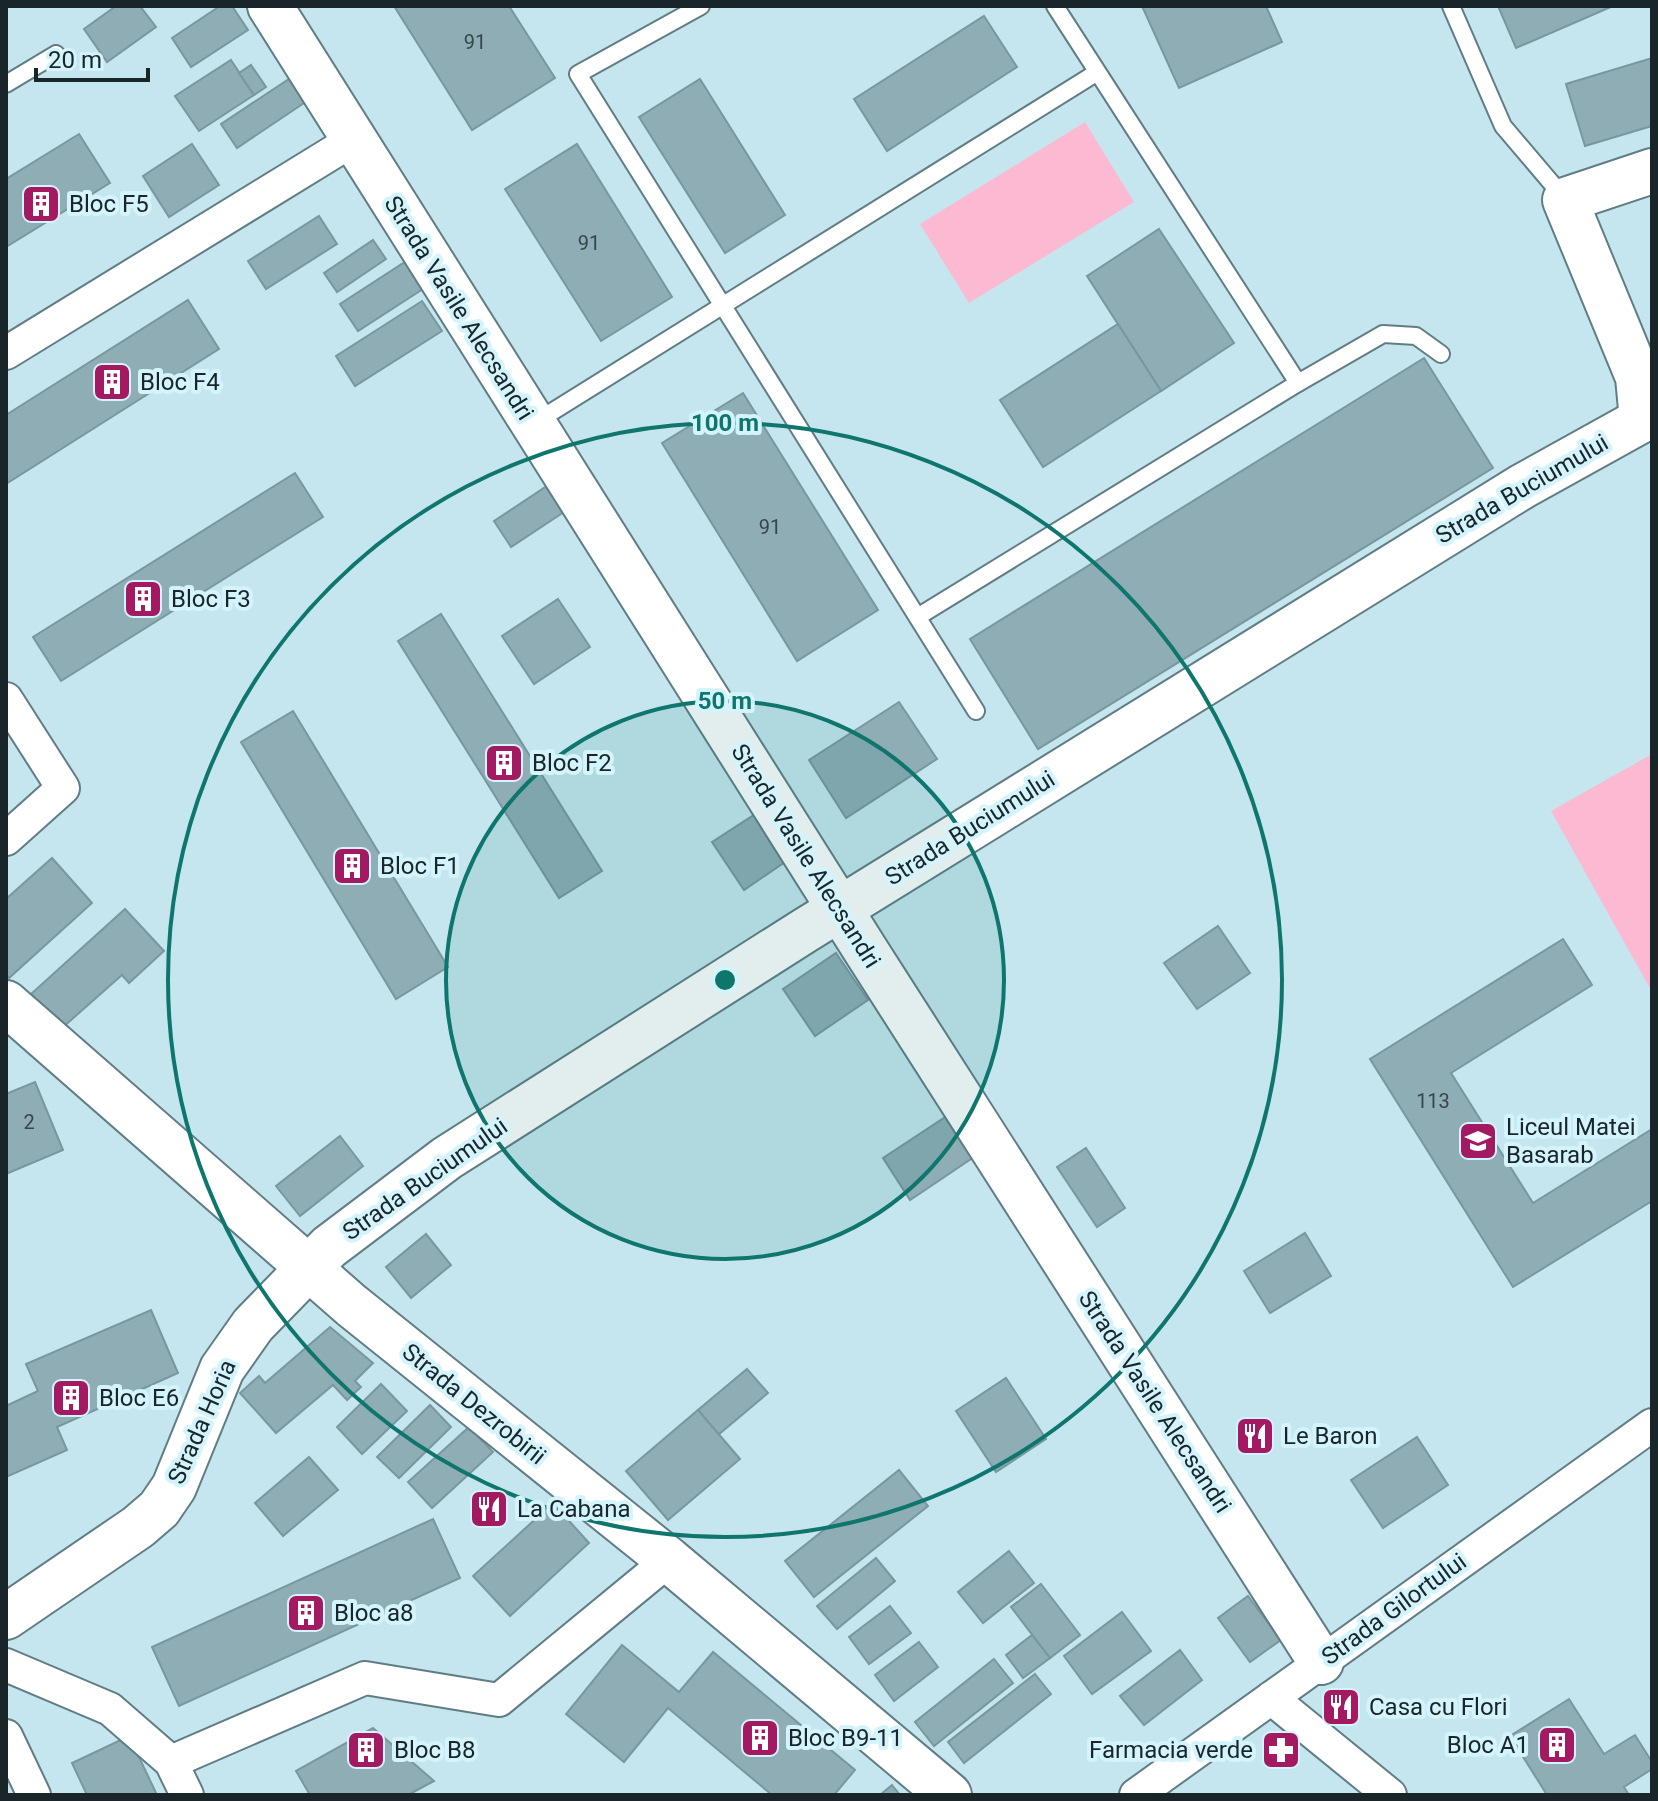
<svg xmlns="http://www.w3.org/2000/svg" width="1658" height="1801" viewBox="0 0 1658 1801" font-family="Roboto,sans-serif">
	<style>
		.green { fill: #fcb9d2 }
		.building { fill: #8eadb5; stroke: #78979f; stroke-width: 2 }
		.lines { fill: none; stroke-linecap: round; stroke-linejoin: round }
		.lane-casing { stroke: #607d85; stroke-width: 20 }
		.street-casing { stroke: #607d85; stroke-width: 36 }
		.secondary-casing { stroke: #607d85; stroke-width: 48 }
		.lane { stroke: #fff; stroke-width: 16 }
		.street { stroke: #fff; stroke-width: 32 }
		.secondary { stroke: #fff; stroke-width: 44 }
		.ring { fill: none; stroke: #0f766e; stroke-width: 4 }
		.labels { text-anchor: middle; dominant-baseline: central; stroke-width: 8; stroke-linejoin: round; paint-order: stroke }
		.number-label { font-size: 20px; fill: #36474c }
		.poi-label { font-size: 24px; fill: #192529; stroke: #d3f4fc; text-anchor: start }
		.street-label { font-size: 24px; fill: #192529; stroke: #d3f4fc }
		.centre { fill: #0f766e; stroke: #d3f4fc; stroke-width: 4 }
		.ring-label { font-size: 24px; text-anchor: middle; font-weight: bold; fill: #0f766e; stroke: #d3f4fc; stroke-width: 8; stroke-linejoin: round; paint-order: stroke }
	</style>
	<rect width="100%" height="100%" fill="#c6e6ef"/>
	<g class="green">
		<polygon points="1085,122 1134,202 969,303 920,224"/>
		<polygon points="1652,754 1652,992 1551,811"/>
	</g>
	<g class="building">
		<polygon points="116,6 140,6 156,27 107,62 84,29"/>
		<polygon points="220,6 232,6 248,30 191,67 172,38"/>
		<polygon points="394,6 509,6 555,78 472,130"/>
		<polygon points="1142,6 1266,6 1282,42 1179,88"/>
		<polygon points="1498,6 1613,6 1516,48"/>
		<polygon points="984,16 1017,67 887,151 854,99"/>
		<polygon points="1652,58 1652,126 1585,146 1566,84"/>
		<polygon points="231,60 254,95 199,131 175,96"/>
		<polygon points="251,65 266,87 254,95 239,73"/>
		<polygon points="295,75 310,99 237,148 221,124"/>
		<polygon points="700,79 785,215 725,253 639,117"/>
		<polygon points="79,134 110,183 6,247 6,179"/>
		<polygon points="192,144 219,185 169,217 143,176"/>
		<polygon points="577,144 672,297 601,341 505,189"/>
		<polygon points="319,216 337,244 266,289 248,261"/>
		<polygon points="1159,229 1234,343 1161,391 1087,276"/>
		<polygon points="373,240 386,259 337,292 324,273"/>
		<polygon points="408,260 426,287 358,331 340,304"/>
		<polygon points="188,300 219,349 6,484 6,415"/>
		<polygon points="422,301 442,331 355,386 336,356"/>
		<polygon points="1118,324 1161,391 1043,467 1000,400"/>
		<polygon points="1424,358 1493,468 1038,749 970,639"/>
		<polygon points="743,393 878,610 797,661 662,443"/>
		<polygon points="295,473 323,517 61,681 33,637"/>
		<polygon points="550,484 567,510 511,547 494,521"/>
		<polygon points="558,599 590,647 534,684 502,636"/>
		<polygon points="441,614 602,871 559,898 398,641"/>
		<polygon points="899,702 937,759 846,818 809,760"/>
		<polygon points="293,711 448,967 396,999 241,742"/>
		<polygon points="757,813 788,860 744,890 712,842"/>
		<polygon points="52,858 92,903 9,978 6,975 6,899"/>
		<polygon points="125,909 164,951 129,983 122,975 62,1028 31,994"/>
		<polygon points="1218,926 1250,973 1197,1009 1164,963"/>
		<polygon points="1563,939 1592,985 1451,1073 1533,1203 1652,1129 1652,1201 1513,1287 1370,1059"/>
		<polygon points="836,953 868,1000 815,1036 783,989"/>
		<polygon points="35,1082 63,1150 6,1174 6,1094"/>
		<polygon points="950,1114 977,1155 910,1200 883,1158"/>
		<polygon points="340,1136 363,1166 300,1216 276,1186"/>
		<polygon points="1086,1148 1125,1208 1097,1227 1057,1167"/>
		<polygon points="1305,1233 1331,1276 1270,1313 1244,1271"/>
		<polygon points="426,1234 451,1265 411,1298 386,1267"/>
		<polygon points="151,1310 178,1373 57,1427 67,1450 6,1477 6,1406 38,1391 26,1364"/>
		<polygon points="330,1327 373,1363 355,1381 361,1387 347,1400 333,1385 276,1433 240,1393 259,1376 265,1383"/>
		<polygon points="747,1369 768,1393 718,1435 698,1410"/>
		<polygon points="1006,1378 1046,1439 996,1472 956,1411"/>
		<polygon points="381,1384 407,1411 362,1454 337,1427"/>
		<polygon points="430,1405 451,1427 399,1478 377,1457"/>
		<polygon points="698,1410 740,1459 668,1520 626,1471"/>
		<polygon points="469,1427 493,1452 432,1508 408,1482"/>
		<polygon points="1417,1437 1448,1485 1383,1528 1351,1480"/>
		<polygon points="309,1457 338,1490 283,1536 255,1503"/>
		<polygon points="899,1470 928,1506 814,1597 785,1561"/>
		<polygon points="553,1503 589,1543 510,1616 473,1576"/>
		<polygon points="433,1519 460,1578 179,1706 152,1647"/>
		<polygon points="1009,1551 1034,1583 983,1623 958,1592"/>
		<polygon points="876,1558 895,1581 837,1629 817,1606"/>
		<polygon points="1041,1584 1080,1635 1050,1658 1011,1607"/>
		<polygon points="1248,1596 1281,1640 1250,1662 1218,1618"/>
		<polygon points="890,1606 911,1633 869,1664 849,1637"/>
		<polygon points="1122,1612 1151,1651 1092,1694 1064,1656"/>
		<polygon points="1032,1635 1050,1658 1023,1678 1006,1655"/>
		<polygon points="919,1642 938,1667 894,1701 875,1675"/>
		<polygon points="622,1645 679,1692 713,1652 855,1770 834,1795 772,1795 668,1708 624,1762 566,1714"/>
		<polygon points="1180,1650 1202,1680 1144,1725 1120,1696"/>
		<polygon points="994,1659 1013,1683 934,1746 915,1722"/>
		<polygon points="1035,1674 1051,1694 964,1763 948,1742"/>
		<polygon points="1569,1699 1604,1754 1635,1735 1652,1762 1652,1769 1624,1787 1629,1795 1547,1795 1510,1736"/>
		<polygon points="373,1728 434,1781 408,1795 310,1795 296,1771"/>
		<polygon points="129,1736 157,1795 87,1795 72,1763"/>
		<polygon points="892,1785 900,1795 880,1795"/>
	</g>
	<g class="lines">
		<g class="lane-casing">
			<g id="lane">
				<polyline points="701,6 578,74 976,711"/>
				<polyline points="1055,6 1298,383"/>
				<polyline points="1451,6 1503,126 1565,199"/>
				<polyline points="6,84 56,54"/>
				<polyline points="534,423 1096,73"/>
				<polyline points="919,616 1298,383 1383,334 1416,336 1441,354"/>
			</g>
		</g>
		<g class="street-casing">
			<g id="street">
				<polyline points="6,353 353,140"/>
				<polyline points="6,699 63,788 6,839"/>
				<polyline points="6,1665 110,1709 171,1762 187,1795"/>
				<polyline points="1271,1698 1390,1795"/>
				<polyline points="6,1736 34,1795"/>
				<polyline points="171,1762 365,1678 499,1700 669,1560"/>
				<polyline points="1136,1795 1652,1425"/>
			</g>
		</g>
		<g class="secondary-casing">
			<g id="secondary">
				<polyline points="270,6 868,954 1321,1662"/>
				<polyline points="1642,420 1638,377 1565,200 1652,171"/>
				<polyline points="6,1003 351,1305 669,1560 949,1795"/>
				<polyline points="6,1617 138,1527 159,1509 174,1487 222,1369 253,1325 329,1247 447,1158 804,931 1523,486 1642,420 1652,418"/>
			</g>
		</g>
		<use href="#lane" class="lane"/>
		<use href="#street" class="street"/>
		<use href="#secondary" class="secondary"/>
	</g>
	<circle cx="725" cy="980" r="279" fill="#0f766e" fill-opacity=".12"/>
	<g class="ring">
		<circle cx="725" cy="980" r="279"/>
		<circle cx="725" cy="980" r="557"/>
	</g>
	<defs>
		<g id="building-square" transform="scale(2)"><rect x="-9" y="-9" width="18" height="18" rx="4" fill="#a31962" stroke="#d3f4fc"/><path d="M-4-6H4V6H1V3H-1V6H-4ZM-2.5-4.3h1.7v1.8h-1.7ZM.8-4.3h1.7v1.8H.8ZM-2.5-1h1.7V.8h-1.7ZM.8-1h1.7V.8H.8Z" fill="#fff"/></g>
		<g id="school-square" transform="scale(2)"><rect x="-9" y="-9" width="18" height="18" rx="4" fill="#a31962" stroke="#d3f4fc"/><path d="M0-5L7-2L0 1L-7-2ZM-4 1L0 2.5L4 1V4Q0 6-4 4Z" fill="#fff"/></g>
		<g id="restaurant-square" transform="scale(2)"><rect x="-9" y="-9" width="18" height="18" rx="4" fill="#a31962" stroke="#d3f4fc"/><path d="M-5-6h1v4h1v-4h1v4h1v-4h1v5L-1.5 .5V6h-2V.5L-5-1ZM5-6V6H3V1.5H1.5Q1.5-4 5-6Z" fill="#fff"/></g>
		<g id="pharmacy-square" transform="scale(2)"><rect x="-9" y="-9" width="18" height="18" rx="4" fill="#a31962" stroke="#d3f4fc"/><path d="M-2-6h4v4h4v4h-4v4h-4v-4h-4v-4h4Z" fill="#fff"/></g>
	</defs>
	<g fill-rule="evenodd">
		<use href="#building-square" x="41" y="204"/>
		<use href="#building-square" x="112" y="382"/>
		<use href="#building-square" x="143" y="599"/>
		<use href="#building-square" x="504" y="763"/>
		<use href="#building-square" x="352" y="866"/>
		<use href="#school-square" x="1478" y="1141"/>
		<use href="#building-square" x="71" y="1398"/>
		<use href="#restaurant-square" x="1255" y="1436"/>
		<use href="#restaurant-square" x="489" y="1509"/>
		<use href="#building-square" x="306" y="1613"/>
		<use href="#restaurant-square" x="1341" y="1707"/>
		<use href="#building-square" x="760" y="1738"/>
		<use href="#building-square" x="1557" y="1745"/>
		<use href="#building-square" x="366" y="1750"/>
		<use href="#pharmacy-square" x="1281" y="1750"/>
	</g>
	<g class="labels">
		<g class="number-label">
			<text x="475" y="42">91</text>
			<text x="589" y="243">91</text>
			<text x="770" y="527">91</text>
			<text x="1433" y="1101">113</text>
			<text x="29" y="1122">2</text>
		</g>
		<g class="poi-label">
			<text x="69" y="204">Bloc F5</text>
			<text x="140" y="382">Bloc F4</text>
			<text x="171" y="599">Bloc F3</text>
			<text x="532" y="763">Bloc F2</text>
			<text x="380" y="866">Bloc F1</text>
			<text x="1506" y="1127">Liceul Matei<tspan x="1506" dy="28">Basarab</tspan></text>
			<text x="99" y="1398">Bloc E6</text>
			<text x="1283" y="1436">Le Baron</text>
			<text x="517" y="1509">La Cabana</text>
			<text x="334" y="1613">Bloc a8</text>
			<text x="1369" y="1707">Casa cu Flori</text>
			<text x="788" y="1738">Bloc B9-11</text>
			<text x="1529" y="1745" text-anchor="end">Bloc A1</text>
			<text x="394" y="1750">Bloc B8</text>
			<text x="1253" y="1750" text-anchor="end">Farmacia verde</text>
		</g>
		<g class="street-label">
			<text transform="translate(459 308) rotate(58)">Strada Vasile Alecsandri</text>
			<text transform="translate(1522 489) rotate(-30)">Strada Buciumului</text>
			<text transform="translate(970 828) rotate(-32)">Strada Buciumului</text>
			<text transform="translate(806 856) rotate(58)">Strada Vasile Alecsandri</text>
			<text transform="translate(425 1179) rotate(-35)">Strada Buciumului</text>
			<text transform="translate(1155 1402) rotate(57)">Strada Vasile Alecsandri</text>
			<text transform="translate(474 1404) rotate(39)">Strada Dezrobirii</text>
			<text transform="translate(202 1422) rotate(-66)">Strada Horia</text>
			<text transform="translate(1394 1609) rotate(-36)">Strada Gilortului</text>
		</g>
	</g>
	<circle cx="725" cy="980" r="12" class="centre"/>
	<g class="ring-label">
		<text x="725" y="431">100 m</text>
		<text x="725" y="709">50 m</text>
	</g>
	<rect width="1658" height="1801" fill="none" stroke="#192529" stroke-width="16"/>
	<path d="M36 68v12h112v-12" fill="none" stroke="#192529" stroke-width="4"/>
	<text x="48" y="68" font-size="24" fill="#192529" stroke="#d3f4fc" stroke-width="6" paint-order="stroke">20 m</text>
</svg>
